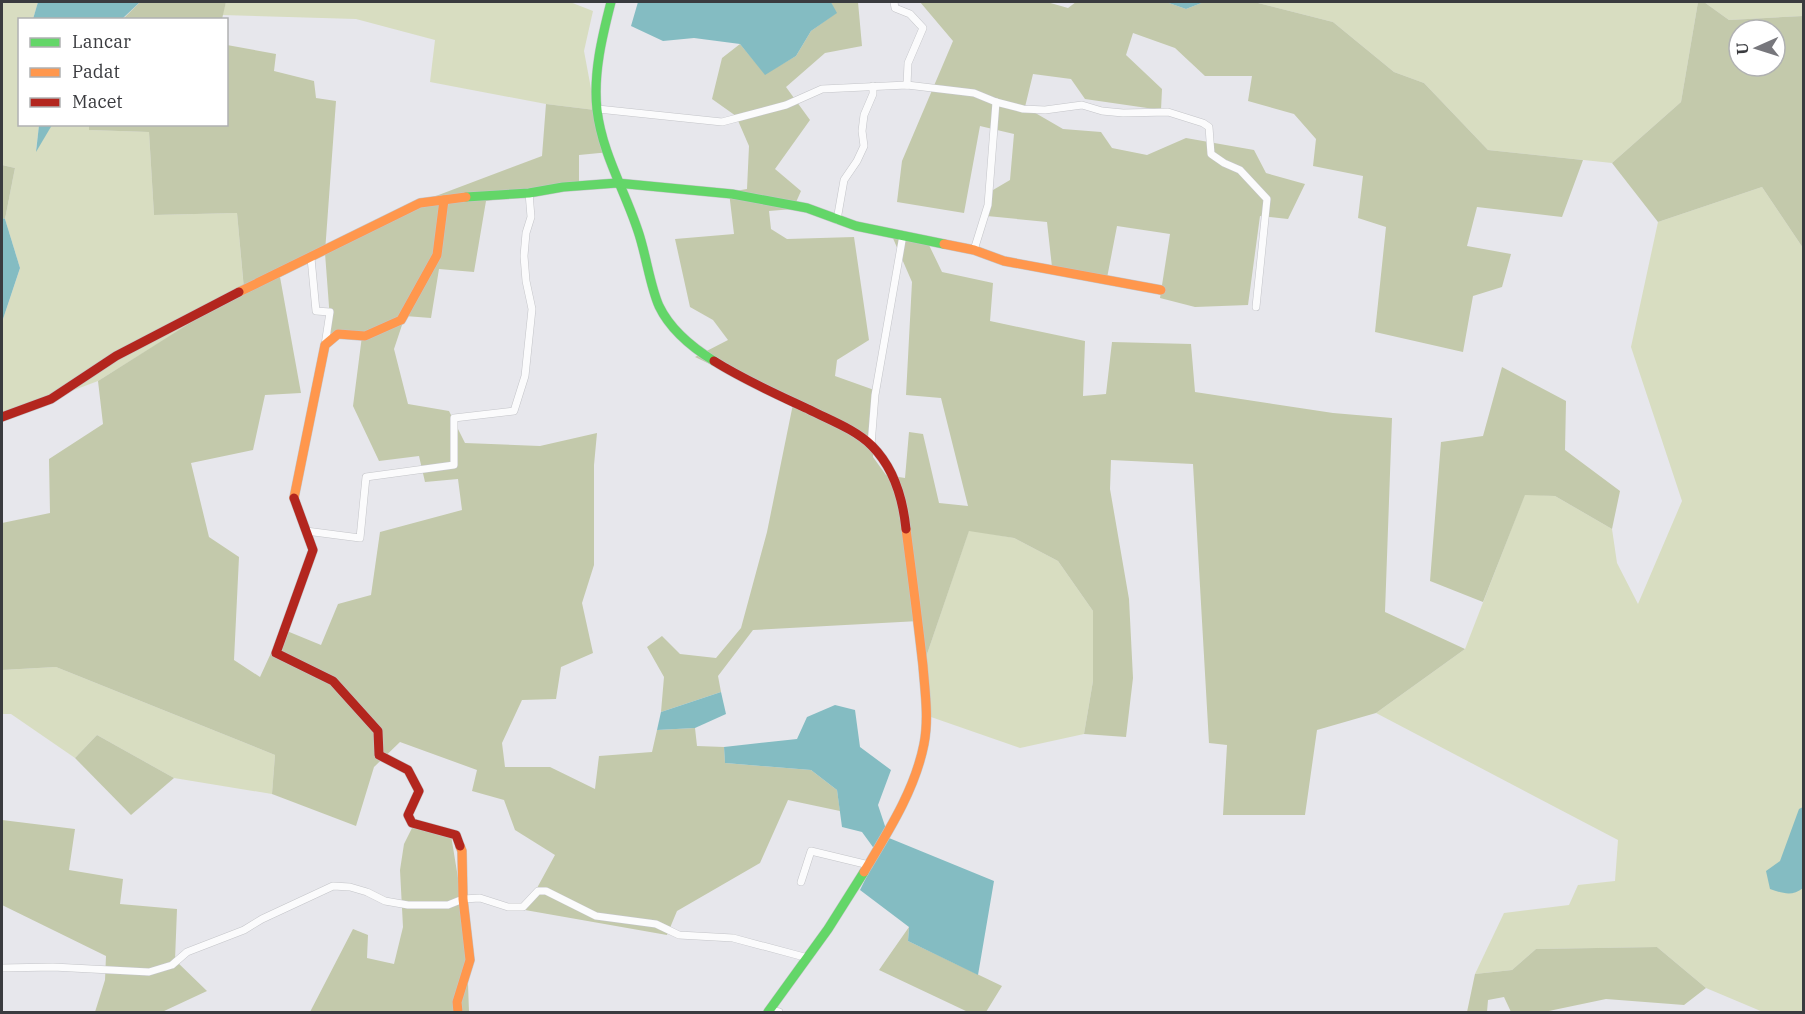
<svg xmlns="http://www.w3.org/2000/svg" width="1805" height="1014" viewBox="0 0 1805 1014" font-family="'IBM Plex Serif',serif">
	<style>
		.green { fill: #d8ddc1 }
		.forest { fill: #c3c9ab; fill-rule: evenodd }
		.water { fill: #84bcc2 }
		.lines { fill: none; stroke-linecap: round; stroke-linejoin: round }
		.street-casing { stroke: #c4c5c9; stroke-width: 8 }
		.fast-casing { stroke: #c4c5c9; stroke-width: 10 }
		.slow-casing { stroke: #c4c5c9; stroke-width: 10 }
		.jam-casing { stroke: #c4c5c9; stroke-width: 10 }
		.street { stroke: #fbfbfc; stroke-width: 7 }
		.fast { stroke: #63d668; stroke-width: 9 }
		.slow { stroke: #ff974d; stroke-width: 9 }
		.jam { stroke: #b3261e; stroke-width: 9 }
	</style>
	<rect width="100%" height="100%" fill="#e7e7ec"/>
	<g class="green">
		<polygon points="2,2 38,2 33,19 20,20 20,124 39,125 36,150 51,125 89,125 89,130 149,132 154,215 237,213 244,290 98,381 2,417 2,322 20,268 5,219 15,168 2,165"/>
		<polygon points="226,2 570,2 593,11 584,51 595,110 546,104 430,82 435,40 356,19 222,15"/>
		<polygon points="1254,2 1698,2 1681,102 1612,163 1488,150 1424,83 1394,72 1333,22"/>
		<polygon points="1704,2 1803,2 1803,16 1729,20"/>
		<polygon points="1762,187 1803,248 1803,1012 1763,1012 1706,988 1657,947 1536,949 1512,970 1475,974 1504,913 1569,905 1578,885 1615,881 1618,840 1376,713 1465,649 1525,494 1555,496 1612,529 1617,563 1638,604 1682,501 1631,347 1658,222"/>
		<polygon points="969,530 1014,538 1058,561 1093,611 1093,681 1084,734 1020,748 931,717 925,660"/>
		<polygon points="56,667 275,755 272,794 174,778 97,735 75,758 11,714 2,714 2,670"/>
	</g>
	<g class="forest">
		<polygon points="140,2 226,2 222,19 122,20"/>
		<polygon points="831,2 858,2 862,46 825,53 786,87 810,120 775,169 801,191 793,209 769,211 771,229 787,239 854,237 869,340 837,360 835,376 877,391 873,457 886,475 905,478 909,432 923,434 939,503 968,506 941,398 906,395 912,282 892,236 928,243 942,272 993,283 990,321 1085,341 1083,396 1106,394 1112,342 1191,344 1195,392 1333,413 1392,418 1385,612 1465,649 1376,713 1317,730 1305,815 1223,815 1227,745 1209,743 1193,464 1111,460 1110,489 1129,599 1133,678 1126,737 1084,734 1093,681 1093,611 1058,561 1014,538 969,531 925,660 919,621 753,630 718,676 721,692 661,712 664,677 647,647 662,636 680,654 716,658 741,628 767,532 793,404 695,357 728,340 713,320 690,307 675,239 734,234 729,192 747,189 749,146 736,116 712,99 722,58 740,44 765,74 796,56 811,31 836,13"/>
		<polygon points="920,2 1047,2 1068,8 1076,2 1166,2 1186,9 1204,2 1254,2 1333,22 1394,72 1424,83 1488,150 1583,160 1562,217 1477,207 1467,246 1511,254 1502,287 1473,296 1463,352 1375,332 1386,227 1358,218 1363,176 1313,166 1316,139 1294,114 1248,101 1252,76 1205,76 1175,48 1133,33 1126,55 1162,89 1161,110 1085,99 1071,79 1033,74 1025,107 1063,129 1101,132 1112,148 1147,155 1186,138 1254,150 1266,173 1305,184 1288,219 1260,216 1248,305 1195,307 1160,298 1170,234 1117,226 1107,278 1052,267 1047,222 987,216 993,190 1010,180 1014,134 980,126 964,213 897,202 902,161 953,41"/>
		<path d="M 1698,2 L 1704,2 L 1729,20 L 1803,16 L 1803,248 L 1762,187 L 1658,222 L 1612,163 L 1681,102 ZM 1739,30 L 1775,30 L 1775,66 L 1739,66 Z"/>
		<path d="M 227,45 L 276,54 L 274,71 L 314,81 L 316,98 L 336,101 L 325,252 L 420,202 L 542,156 L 546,104 L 595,110 L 610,152 L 579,155 L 579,187 L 486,201 L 474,272 L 439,269 L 431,318 L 405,316 L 394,349 L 408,404 L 449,411 L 465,443 L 540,446 L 597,433 L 594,465 L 594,565 L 582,603 L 593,653 L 561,667 L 556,699 L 522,700 L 502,743 L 505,767 L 550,767 L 595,789 L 599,756 L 652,752 L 657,730 L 695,728 L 697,746 L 724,747 L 725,763 L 811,770 L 837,790 L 840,811 L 788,800 L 760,863 L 677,911 L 667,935 L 525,910 L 555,855 L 515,830 L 504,800 L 472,791 L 477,770 L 400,742 L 374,767 L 356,826 L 272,794 L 275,755 L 56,667 L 2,670 L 2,523 L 50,513 L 49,459 L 103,424 L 98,381 L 244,289 L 237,213 L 154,215 L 149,132 L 89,130 L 89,125 L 226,124 ZM 325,253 L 331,333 L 362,336 L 353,406 L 379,461 L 419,456 L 425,482 L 458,479 L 462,510 L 380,532 L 371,595 L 338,604 L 321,645 L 282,629 L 260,677 L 234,660 L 239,557 L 209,537 L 191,463 L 253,450 L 265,395 L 301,393 L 280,277 Z"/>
		<polygon points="2,165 15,168 5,219 2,218"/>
		<polygon points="1502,367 1566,401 1565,450 1620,491 1612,529 1555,496 1525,495 1483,602 1430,581 1441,442 1483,436"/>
		<polygon points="97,735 174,778 131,815 75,758"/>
		<polygon points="2,820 75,829 69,870 123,879 120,904 177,909 175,960 207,991 162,1012 95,1012 105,980 106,956 2,905"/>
		<polygon points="413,826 450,829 466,927 469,1012 310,1012 353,929 368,935 367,958 394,964 403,927 400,870 404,844"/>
		<polygon points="909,927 908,941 1002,986 986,1012 968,1012 879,970"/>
		<polygon points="1657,947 1706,988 1684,1005 1606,999 1544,1012 1511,1012 1504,997 1488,1000 1487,1012 1467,1012 1475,974 1512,970 1536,949"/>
	</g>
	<g class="water">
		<polygon points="38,2 140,2 122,19 33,19"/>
		<polygon points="638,2 831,2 837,13 811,31 796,56 765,75 740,44 694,38 663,41 631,26"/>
		<polygon points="1166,2 1204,2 1186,9"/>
		<polygon points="39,125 52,125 36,152"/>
		<polygon points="2,218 5,219 20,268 2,322"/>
		<polygon points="721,692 726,714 695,728 657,730 661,712"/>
		<polygon points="835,705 855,710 860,747 891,770 878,805 889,838 994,881 978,975 908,941 909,927 860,890 878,854 862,832 842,827 837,790 811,770 725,763 724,747 797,739 807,717"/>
		<path d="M 1803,807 L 1803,888 C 1792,897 1782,893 1770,889 L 1766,871 L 1780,861 L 1799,809 Z"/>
	</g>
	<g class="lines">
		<g class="street-casing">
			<g id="street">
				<polyline points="894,2 895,8 910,14 923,28 908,63 907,85"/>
				<polyline points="598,109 722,122 786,105 822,89 907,85 974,93 996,102 1023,109 1045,110 1082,105 1102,111 1123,113 1168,112 1203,123 1209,127 1211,154 1224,163 1240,170 1267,199 1256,307"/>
				<polyline points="837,220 844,180 857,161 864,146 862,131 864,115 873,94 873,86"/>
				<polyline points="974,250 988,205 996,102"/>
				<polyline points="311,258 316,311 330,312 325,345"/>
				<polyline points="871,445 875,395 903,235"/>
				<polyline points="306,531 360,538 366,477 454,465 454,418 514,411 525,376 532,309 526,281 524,256 526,233 531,217 529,193"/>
				<polyline points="801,882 811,851 869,865"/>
				<polyline points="2,968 53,967 149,972 172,965 187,952 244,930 262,919 333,886 350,887 367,892 385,901 408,905 448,905 463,899 480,898 508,907 523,907 538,891 546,891 596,916 656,924 679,935 733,938 808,958"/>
				<polyline points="771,1010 779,1012"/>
			</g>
		</g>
		<g class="fast-casing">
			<g id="fast">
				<path d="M 611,2 C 602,37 593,74 597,110 C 602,153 625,191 638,231 C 646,254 650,286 659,306 C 670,329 693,348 714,361"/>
				<polyline points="466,197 529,193 563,187 617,183 732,194 807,208 856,226 944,244"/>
				<polyline points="768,1012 828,929 864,872"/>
			</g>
		</g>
		<g class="slow-casing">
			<g id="slow">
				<polyline points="944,244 974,250 1004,261 1161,290"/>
				<polyline points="239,292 420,203 466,197"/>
				<polyline points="294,498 325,345 338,334 365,336 401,320 437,255 444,200"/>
				<path d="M 864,872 C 888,832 915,790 924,744 C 929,718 925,692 923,666 C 918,621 912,575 906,529"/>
				<polyline points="458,1012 457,1002 470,960 463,899 462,851 460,846"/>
			</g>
		</g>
		<g class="jam-casing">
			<g id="jam">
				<path d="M 714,361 C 744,380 776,394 808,409 C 829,420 855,429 872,446 C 894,468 903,500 906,529"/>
				<polyline points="2,417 51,399 116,356 239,292"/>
				<polyline points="294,498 313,550 276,653 333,681 378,731 379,755 408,770 419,791 408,815 412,823 456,835 460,846"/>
			</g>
		</g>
		<use href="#street" class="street"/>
		<use href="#fast" class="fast"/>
		<use href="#slow" class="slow"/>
		<use href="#jam" class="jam"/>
	</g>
	<rect width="1805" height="1014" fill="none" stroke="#3a3b3f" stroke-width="6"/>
	<rect x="18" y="18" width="210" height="108" fill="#ffffff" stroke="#b0b1b2" stroke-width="1.5"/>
	<rect x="30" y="38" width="30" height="9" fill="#63d668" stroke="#b0b1b2" stroke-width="1.5"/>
	<text x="72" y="48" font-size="18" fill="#3a3b3f">Lancar</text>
	<rect x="30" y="68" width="30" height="9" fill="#ff974d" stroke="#b0b1b2" stroke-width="1.5"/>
	<text x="72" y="78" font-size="18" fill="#3a3b3f">Padat</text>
	<rect x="30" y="98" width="30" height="9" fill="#b3261e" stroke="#b0b1b2" stroke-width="1.5"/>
	<text x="72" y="108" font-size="18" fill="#3a3b3f">Macet</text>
	<g transform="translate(1757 48) rotate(267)"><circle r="28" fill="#ffffff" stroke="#b0b1b2" stroke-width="1.5"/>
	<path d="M0-4.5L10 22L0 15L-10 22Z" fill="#77777c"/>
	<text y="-9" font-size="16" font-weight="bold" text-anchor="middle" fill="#3a3b3f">U</text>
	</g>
</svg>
